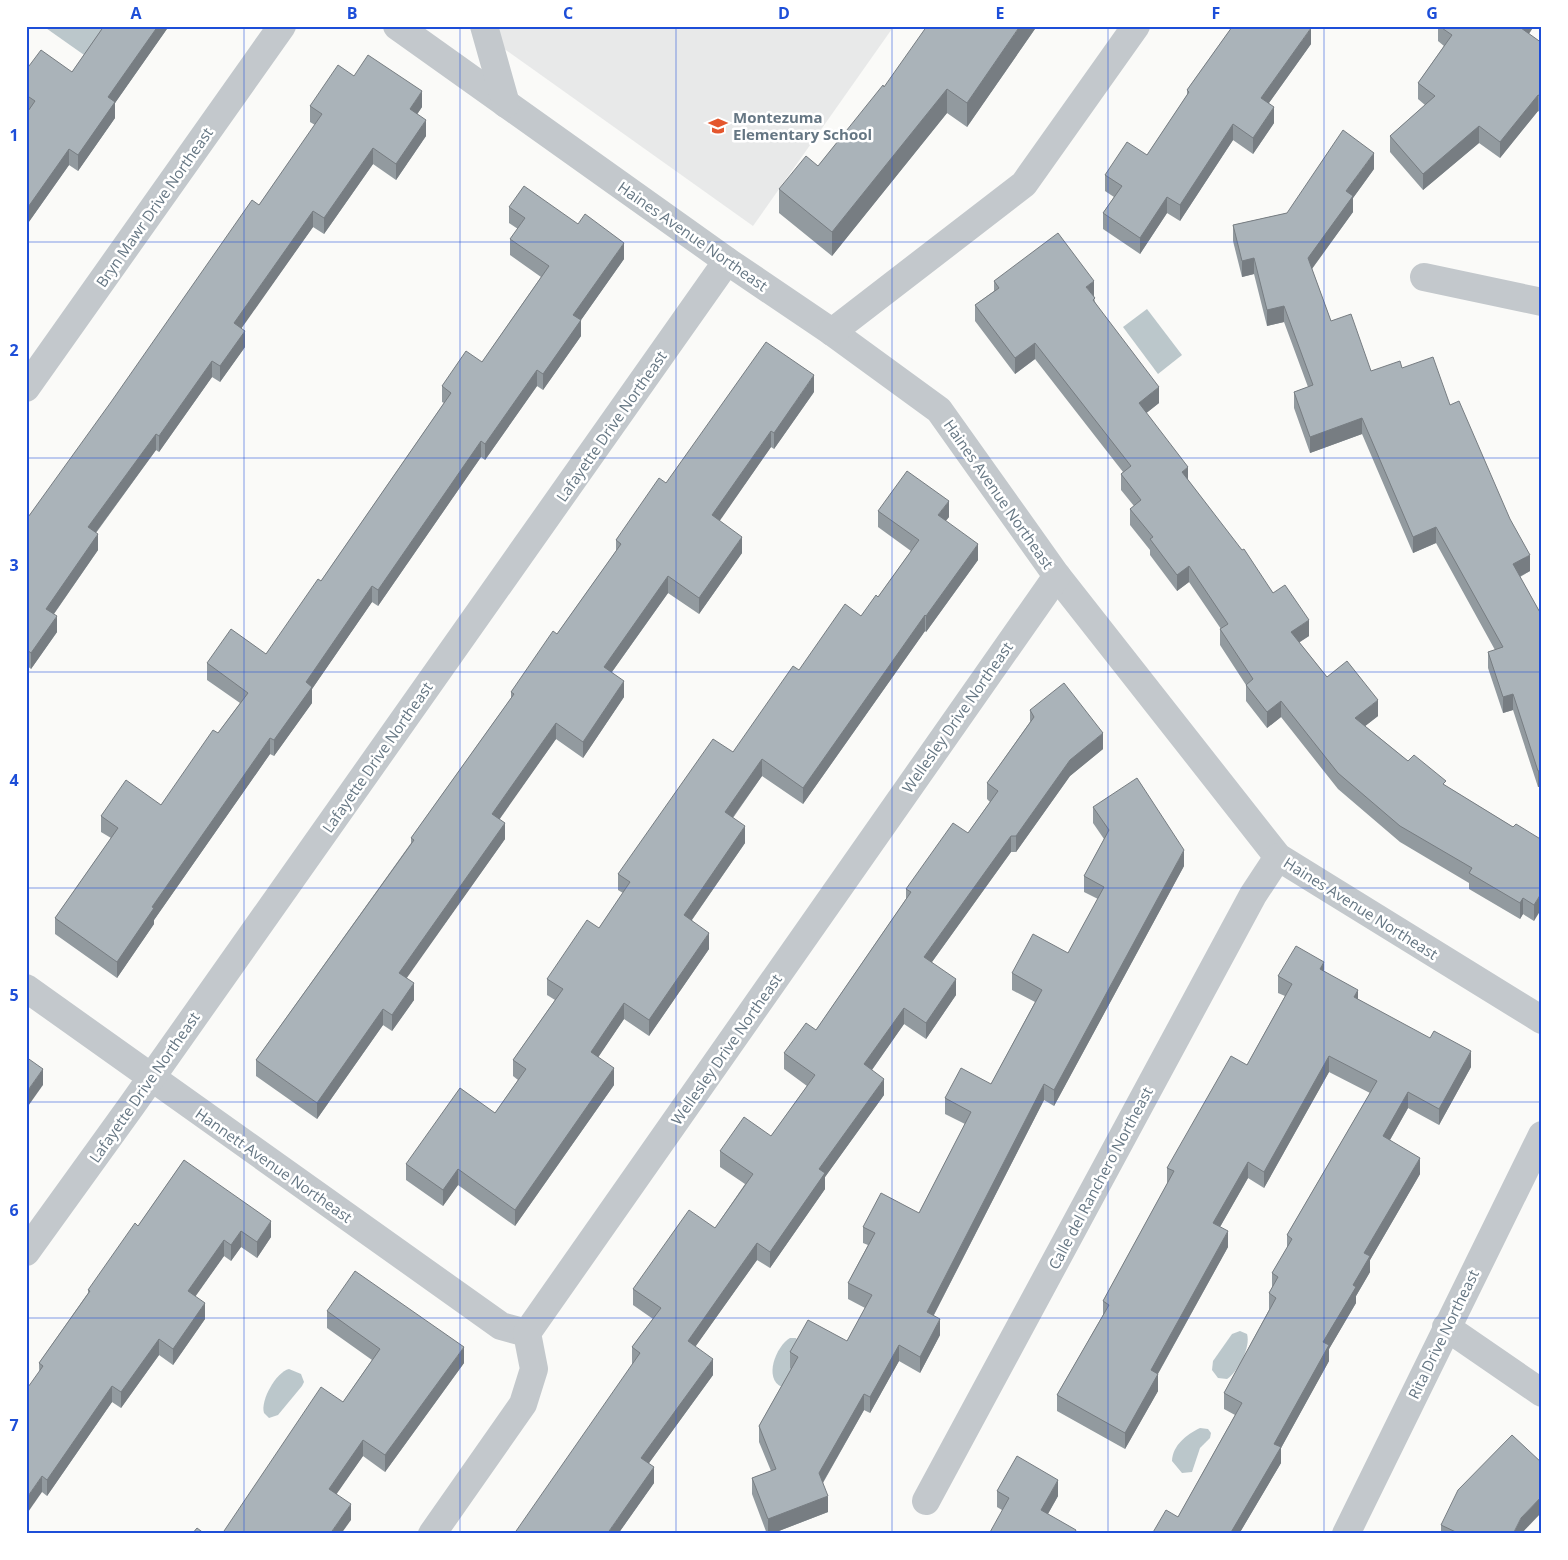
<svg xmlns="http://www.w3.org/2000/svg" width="1568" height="1560" viewBox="0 0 1568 1560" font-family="'Open Sans',sans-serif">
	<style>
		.built { fill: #e8e9e9 }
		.water { fill: #bbc7cb }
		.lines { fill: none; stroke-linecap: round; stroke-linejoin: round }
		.minor { stroke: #c3c8cc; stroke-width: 28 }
		.wall { fill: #929a9f }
		.shaded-wall { fill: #777d82 }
		.building { fill: #aab3b9; stroke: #777d82 }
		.grid { fill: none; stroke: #1d4ed8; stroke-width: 1; stroke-opacity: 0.55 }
		.labels { text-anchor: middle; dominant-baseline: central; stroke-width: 5; stroke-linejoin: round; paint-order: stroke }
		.poi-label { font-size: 15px; font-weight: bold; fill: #657683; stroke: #fff; text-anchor: start }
		.street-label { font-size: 15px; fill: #657683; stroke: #fff }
		.neatline { fill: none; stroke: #1d4ed8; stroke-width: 2 }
		.grid-label { font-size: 16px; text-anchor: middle; font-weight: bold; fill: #1d4ed8 }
	</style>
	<rect width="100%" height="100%" fill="#fafaf8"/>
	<polygon class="built" points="472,26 894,26 753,226"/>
	<g class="water">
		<polygon points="43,26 99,26 105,31 87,57"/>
		<polygon points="1147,309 1182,355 1158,374 1123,327"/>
		<path d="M 1240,1331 L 1247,1334 C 1251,1347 1238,1372 1227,1379 L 1218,1378 L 1212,1370 L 1213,1361 L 1232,1334 Z"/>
		<path d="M 790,1338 L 796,1338 L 799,1343 L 796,1370 L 782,1387 C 763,1379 776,1346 790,1338 Z"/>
		<path d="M 289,1369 L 301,1374 L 304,1382 L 302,1386 L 278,1415 L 269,1418 L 264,1413 C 260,1401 276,1372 289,1369 Z"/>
		<path d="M 1200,1428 L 1208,1429 L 1211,1433 L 1210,1438 L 1200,1448 L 1192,1472 L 1182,1473 L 1172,1461 C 1173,1445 1186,1435 1200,1428 Z"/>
	</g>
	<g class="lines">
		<g class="minor">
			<polyline points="397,26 727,261 832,332 939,410 1057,576 1278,857 1542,1020"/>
			<polyline points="484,26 506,104"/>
			<polyline points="1424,277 1542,302"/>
			<polyline points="832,332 1024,184 1136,26"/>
			<polyline points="26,388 282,26"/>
			<polyline points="26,988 501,1326 527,1333"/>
			<polyline points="26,1252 132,1105 727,261"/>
			<polyline points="1446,1327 1542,1393"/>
			<polyline points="926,1501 1253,895 1278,857"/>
			<polyline points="432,1534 523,1404 534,1369 527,1333 1057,576"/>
			<polyline points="1346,1534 1542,1135"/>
		</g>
	</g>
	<g class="wall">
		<polygon points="104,26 169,26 115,103 115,118 78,171 69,165 26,226 26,114 28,112 26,111 26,70 72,72"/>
		<polygon points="1037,26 967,127 947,113 832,256 779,213 779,189 818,166 884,87"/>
		<polygon points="1230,26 1311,44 1269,103 1274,123 1253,154 1233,140 1180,221 1167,213 1140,254 1103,229 1103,213 1114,197 1105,191 1105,175 1147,155 1187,95 1187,90 1230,30"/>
		<polygon points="1438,26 1534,26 1529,34 1542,43 1542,113 1538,111 1500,158 1479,143 1423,190 1390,152 1390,136 1425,105 1418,99 1418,83 1444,46 1438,41"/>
		<polygon points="354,76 422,107 417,114 426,136 396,180 373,164 324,234 313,227 241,328 245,347 220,382 212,377 159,452 156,450 96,533 98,550 54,614 57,632 31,669 26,665 26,520 259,205 315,125 310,122 310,106"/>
		<polygon points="1374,169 1353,198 1353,212 1312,269 1331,321 1371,371 1402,368 1450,405 1530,571 1520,577 1542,616 1542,786 1538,787 1513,710 1503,713 1488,668 1488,652 1495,650 1436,543 1413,553 1362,434 1310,453 1294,408 1294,392 1308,387 1284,322 1267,326 1254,274 1242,277 1233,241 1233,225 1287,213"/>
		<polygon points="509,207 624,259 581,320 581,336 543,390 537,386 485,460 481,457 378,606 372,602 312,689 312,703 274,756 270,754 154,920 154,924 117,978 55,934 55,918 111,838 101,832 101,816 161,805 218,733 240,703 207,680 207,663 266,654 321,581 444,403 442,402 442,386 482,362 541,277 510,255 510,239 518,229 509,223"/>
		<polygon points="994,281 1094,297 1095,302 1159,403 1146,413 1188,480 1273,593 1309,636 1299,642 1327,677 1378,716 1365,726 1408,761 1446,786 1513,827 1542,840 1534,921 1523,914 1520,919 1469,889 1469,883 1400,842 1338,789 1281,717 1267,728 1246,701 1246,685 1220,645 1220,629 1221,629 1189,582 1177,591 1150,555 1150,550 1130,525 1130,509 1134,506 1121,490 1121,474 1123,472 1035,359 1015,374 975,321 975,305 994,291"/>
		<polygon points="814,392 774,449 771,447 719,521 742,553 699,614 668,593 612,672 624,697 583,758 556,739 499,819 505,839 406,978 414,1000 392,1031 383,1025 317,1119 256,1076 256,1060 411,843 411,838 511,698 511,692 557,634 616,551 616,540 666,483"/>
		<polygon points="878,511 949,517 945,521 978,560 926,632 925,631 803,804 762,776 733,818 745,843 692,920 709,949 649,1036 624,1019 598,1057 614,1085 515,1226 458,1185 443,1206 406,1180 406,1164 495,1113 518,1080 513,1076 513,1060 555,1000 547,995 547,979 599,928 623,893 618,890 618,874 733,752 799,670 861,616 878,597 911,551 878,527"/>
		<polygon points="1030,710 1103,749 1070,776 1016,852 1011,852 932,962 956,995 926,1039 904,1024 872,1070 884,1095 825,1177 825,1189 770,1268 757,1260 695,1347 713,1375 649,1463 654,1483 618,1534 632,1364 632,1347 653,1319 633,1305 633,1289 715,1228 745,1184 720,1167 720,1151 771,1136 807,1086 784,1069 784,1053 816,1030 906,899 906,889 968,833 990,802 987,799 987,783 1030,722"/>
		<polygon points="1093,807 1184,866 1054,1106 1044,1100 934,1315 940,1335 920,1373 899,1361 870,1413 864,1410 823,1483 828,1512 771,1534 767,1534 752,1494 752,1478 771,1471 759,1442 759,1426 791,1369 790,1368 790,1352 847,1341 865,1308 848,1299 848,1283 868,1245 863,1243 863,1227 919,1213 965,1124 945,1114 945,1098 991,1084 1035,1002 1012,990 1012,973 1068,953 1098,899 1084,892 1084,876 1104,839 1093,823"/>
		<polygon points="1324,971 1358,999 1471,1067 1439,1125 1408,1108 1390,1140 1420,1174 1370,1260 1370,1272 1356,1296 1356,1303 1329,1349 1329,1361 1281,1448 1281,1463 1239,1534 1152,1534 1178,1517 1235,1415 1224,1409 1224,1393 1269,1310 1269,1293 1272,1288 1272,1273 1287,1248 1287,1235 1370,1093 1329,1072 1264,1188 1248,1178 1220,1227 1228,1247 1158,1374 1158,1391 1125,1449 1057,1411 1057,1395 1103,1315 1103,1301 1167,1184 1167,1168 1247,1065 1285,996 1278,993 1278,976"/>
		<polygon points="184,1160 271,1237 257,1258 241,1247 231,1261 224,1256 195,1296 205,1319 173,1365 159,1355 121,1408 112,1402 47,1496 42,1492 39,1363 88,1293 88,1290 138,1226"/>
		<polygon points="327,1311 464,1363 385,1472 363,1456 336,1494 351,1520 222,1534 343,1402 372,1360 327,1328"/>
		<polygon points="997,1491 1058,1496 1048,1514 1076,1534 1002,1510 997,1507"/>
		<polygon points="1441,1525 1521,1534 1441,1534"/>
	</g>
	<g class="shaded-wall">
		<polygon points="158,26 169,26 115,103 115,118 78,171 78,155 108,97"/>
		<polygon points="1020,26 1037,26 967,127 967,103"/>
		<polygon points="1523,26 1534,26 1521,45 1521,28"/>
		<polygon points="1311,28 1311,44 1261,114 1261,98"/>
		<polygon points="947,89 947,113 832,256 832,232"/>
		<polygon points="422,91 422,107 410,125 410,109"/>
		<polygon points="1538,95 1538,111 1500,158 1500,142"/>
		<polygon points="1274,107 1274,123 1253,154 1253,138"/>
		<polygon points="426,120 426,136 396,180 396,164"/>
		<polygon points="1233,124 1233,140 1180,221 1180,205"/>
		<polygon points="1479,126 1479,143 1423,190 1423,174"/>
		<polygon points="373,148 373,164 324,234 324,218"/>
		<polygon points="69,149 69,165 26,226 26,210"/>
		<polygon points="1374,153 1374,169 1353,198 1353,212 1308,274 1308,258 1346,191"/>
		<polygon points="1167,197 1167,213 1140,254 1140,238"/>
		<polygon points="313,211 313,227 234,339 234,323"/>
		<polygon points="624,243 624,259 581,320 581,336 543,390 543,374 573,315"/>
		<polygon points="1254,258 1254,274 1242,277 1242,261"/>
		<polygon points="1094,281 1094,297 1086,287"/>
		<polygon points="1284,306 1284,322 1267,326 1267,310"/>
		<polygon points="245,331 245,347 220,382 220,366"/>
		<polygon points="1035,343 1035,359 1015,374 1015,358"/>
		<polygon points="212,361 212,377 159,452 159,436"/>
		<polygon points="537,370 537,386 485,460 485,444"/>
		<polygon points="814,375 814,392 774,449 774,433"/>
		<polygon points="1159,387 1159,403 1139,419 1139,403"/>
		<polygon points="1362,418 1362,434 1310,453 1310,437"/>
		<polygon points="771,431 771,447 712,532 712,515"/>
		<polygon points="156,434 156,450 88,543 88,527"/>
		<polygon points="481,441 481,457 378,606 378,590"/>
		<polygon points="1188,467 1188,483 1182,472"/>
		<polygon points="949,501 949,517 938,531 938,515"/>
		<polygon points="1436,527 1436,543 1413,553 1413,537"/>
		<polygon points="98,534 98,550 46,625 46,609"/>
		<polygon points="742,537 742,553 699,614 699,598"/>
		<polygon points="978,544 978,560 926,632 926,616"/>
		<polygon points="1530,555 1530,571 1513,580 1513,564"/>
		<polygon points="1189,566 1189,582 1177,591 1177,575"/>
		<polygon points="668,576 668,593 604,683 604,667"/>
		<polygon points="372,586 372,602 312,689 312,703 274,756 274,740 306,682"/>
		<polygon points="925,615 925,631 803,804 803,788"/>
		<polygon points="57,616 57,632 31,669 31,653"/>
		<polygon points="1309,620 1309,636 1291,648 1291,632"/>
		<polygon points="624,681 624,697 583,758 583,742"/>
		<polygon points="1513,694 1513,710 1503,713 1503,697"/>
		<polygon points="1378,700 1378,716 1355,734 1355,718"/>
		<polygon points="1281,701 1281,717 1267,728 1267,712"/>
		<polygon points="556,723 556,739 492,830 492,814"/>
		<polygon points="1103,733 1103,749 1070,776 1016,852 1016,836 1070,760"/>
		<polygon points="270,738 270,754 154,920 154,924 117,978 117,962 152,907"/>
		<polygon points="762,759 762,776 725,828 725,812"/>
		<polygon points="1542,770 1542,786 1538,787 1538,771"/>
		<polygon points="505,823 505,839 399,989 399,973"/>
		<polygon points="745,826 745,843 684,931 684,915"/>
		<polygon points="1011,836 1011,852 924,973 924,957"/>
		<polygon points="1184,850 1184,866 1054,1106 1054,1090"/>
		<polygon points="1542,892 1542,908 1534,921 1534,905"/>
		<polygon points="1523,898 1523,914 1520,919 1520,903"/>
		<polygon points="709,933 709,949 649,1036 649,1020"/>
		<polygon points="1324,962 1324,978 1320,969"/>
		<polygon points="956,979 956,995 926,1039 926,1023"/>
		<polygon points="414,983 414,1000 392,1031 392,1015"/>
		<polygon points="1358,990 1358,1006 1354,997"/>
		<polygon points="624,1003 624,1019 591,1068 591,1052"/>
		<polygon points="904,1008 904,1024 864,1081 864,1064"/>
		<polygon points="383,1009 383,1025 317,1119 317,1103"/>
		<polygon points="1471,1051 1471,1067 1439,1125 1439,1109"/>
		<polygon points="1329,1056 1329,1072 1264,1188 1264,1172"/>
		<polygon points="614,1068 614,1085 515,1226 515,1210"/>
		<polygon points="43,1069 43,1085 26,1109 26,1093"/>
		<polygon points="884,1079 884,1095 825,1177 825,1189 770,1268 770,1252 819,1169"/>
		<polygon points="1044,1084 1044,1100 927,1328 927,1312"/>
		<polygon points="1408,1092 1408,1108 1383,1152 1383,1136"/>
		<polygon points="1420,1158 1420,1174 1370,1260 1370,1272 1356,1296 1356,1303 1329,1349 1329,1361 1281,1448 1281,1463 1239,1534 1230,1534 1274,1444 1323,1342 1353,1285 1364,1253"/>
		<polygon points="1248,1162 1248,1178 1213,1239 1213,1223"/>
		<polygon points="458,1169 458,1185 443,1206 443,1190"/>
		<polygon points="271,1221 271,1237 257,1258 257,1242"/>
		<polygon points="241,1231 241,1247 231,1261 231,1245"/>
		<polygon points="1228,1231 1228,1247 1151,1386 1151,1370"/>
		<polygon points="224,1240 224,1256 188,1307 188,1291"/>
		<polygon points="757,1243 757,1260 688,1357 688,1341"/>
		<polygon points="205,1303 205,1319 173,1365 173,1349"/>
		<polygon points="940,1319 940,1335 920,1373 920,1357"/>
		<polygon points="159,1339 159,1355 121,1408 121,1392"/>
		<polygon points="899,1345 899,1361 870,1413 870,1397"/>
		<polygon points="464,1347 464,1363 385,1472 385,1455"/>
		<polygon points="713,1359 713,1375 641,1474 641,1458"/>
		<polygon points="1158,1374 1158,1391 1125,1449 1125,1433"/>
		<polygon points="112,1386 112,1402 47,1496 47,1480"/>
		<polygon points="864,1394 864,1410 819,1489 819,1473"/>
		<polygon points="363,1440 363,1456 329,1505 329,1489"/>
		<polygon points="654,1467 654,1483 618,1534 607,1534"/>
		<polygon points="42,1476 42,1492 26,1515 26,1499"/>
		<polygon points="1058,1480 1058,1496 1041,1526 1041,1510"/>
		<polygon points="828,1496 828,1512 771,1534 768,1534 768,1519"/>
		<polygon points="1542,1496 1542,1512 1521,1534 1513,1534 1521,1518"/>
		<polygon points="351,1504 351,1520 341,1534 330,1534"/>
	</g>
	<g class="building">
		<polygon points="104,26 158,26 108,97 115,102 78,155 69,149 26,210 26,121 27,119 26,119 26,114 35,101 26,95 26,70 41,50 72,72"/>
		<polygon points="927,26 1020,26 967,103 947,89 832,232 779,189 806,156 818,166 883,85 884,87"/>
		<polygon points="1230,26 1308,26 1311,28 1261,98 1274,107 1253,138 1233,124 1180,205 1167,197 1140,238 1103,213 1122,186 1105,175 1127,142 1147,155 1189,92 1187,90 1232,27"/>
		<polygon points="1439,26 1523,26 1521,28 1542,43 1542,97 1538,95 1500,142 1479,126 1423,174 1390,136 1435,96 1418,83 1452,35"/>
		<polygon points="368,55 422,91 410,109 426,120 396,164 373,148 324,218 313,211 234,323 245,331 220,366 212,361 159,436 156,434 88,527 98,534 46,609 57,616 31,653 26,649 26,520 111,402 252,200 259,205 322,114 310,106 338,65 354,76"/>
		<polygon points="1343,130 1374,153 1346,191 1353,196 1308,258 1331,321 1351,314 1371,371 1400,361 1402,368 1433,357 1450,405 1459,401 1510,519 1530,555 1513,564 1542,616 1542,770 1538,771 1513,694 1503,697 1488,652 1503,647 1436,527 1413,537 1362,418 1310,437 1294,392 1313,385 1284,306 1267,310 1254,258 1242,261 1233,225 1287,213"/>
		<polygon points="524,186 578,224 585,214 624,243 573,315 581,320 543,374 537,370 485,444 481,441 378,590 372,586 306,682 312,687 274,740 270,738 152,907 154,908 117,962 55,918 118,828 101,816 126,780 161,805 213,730 218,733 248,693 207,663 231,629 266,654 318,579 321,581 451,393 442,386 466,351 482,362 549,266 510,239 525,218 509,207"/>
		<polygon points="1058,233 1094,281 1086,287 1095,298 1093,300 1159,387 1139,403 1188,467 1182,472 1242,550 1244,549 1273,593 1285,585 1309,620 1291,632 1327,677 1347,661 1378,700 1355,718 1408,761 1414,755 1446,781 1443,784 1513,827 1516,824 1542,840 1542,892 1534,905 1523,898 1520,903 1469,873 1472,868 1400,826 1338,773 1281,701 1267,712 1246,685 1253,679 1220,629 1228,624 1189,566 1177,575 1150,539 1153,537 1130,509 1141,500 1121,474 1131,466 1035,343 1015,358 975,305 999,288 994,281"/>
		<polygon points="766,342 814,375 774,433 771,431 712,515 742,537 699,598 668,576 604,667 624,681 583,742 556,723 492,814 505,823 399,973 414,983 392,1015 383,1009 317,1103 256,1060 414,840 411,838 514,694 511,692 553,631 557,634 621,544 616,540 659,478 666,483"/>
		<polygon points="907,471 949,501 938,515 978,544 926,616 925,615 803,788 762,759 725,812 745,826 684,915 709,933 649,1020 624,1003 591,1052 614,1068 515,1210 458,1169 443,1190 406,1164 460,1088 495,1113 526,1069 513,1060 563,989 547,979 587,920 599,928 630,882 618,874 713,739 733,752 793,666 799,670 845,604 861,616 876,595 878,597 919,540 878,511"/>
		<polygon points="1064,683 1103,733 1070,760 1016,836 1011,836 924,957 956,979 926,1023 904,1008 864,1064 884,1079 819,1169 825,1173 770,1252 757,1243 688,1341 713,1359 641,1458 654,1467 607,1534 514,1534 640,1353 632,1347 661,1308 633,1289 689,1210 715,1228 753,1174 720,1151 744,1117 771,1136 815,1075 784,1053 806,1023 816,1030 911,892 906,889 953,823 968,833 998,791 987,783 1034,717 1030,710"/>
		<polygon points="1137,778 1184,850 1054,1090 1044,1084 927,1312 940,1319 920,1357 899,1345 870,1397 864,1394 819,1473 828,1496 768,1519 752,1478 776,1469 759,1426 798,1357 790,1352 808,1320 847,1341 872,1295 848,1283 875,1233 863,1227 881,1193 919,1213 971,1112 945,1098 961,1068 991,1084 1042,990 1012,973 1033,934 1068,953 1104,887 1084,876 1109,830 1093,807"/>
		<polygon points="1296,946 1324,962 1320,969 1358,990 1354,997 1430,1038 1434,1031 1471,1051 1439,1109 1408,1092 1383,1136 1420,1158 1364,1253 1370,1256 1353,1285 1356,1287 1323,1342 1329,1345 1274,1444 1281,1447 1230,1534 1152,1534 1166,1510 1178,1517 1242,1403 1224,1393 1276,1298 1269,1293 1278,1277 1272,1273 1292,1239 1287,1235 1377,1081 1329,1056 1264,1172 1248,1162 1213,1223 1228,1231 1151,1370 1158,1374 1125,1433 1057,1395 1109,1305 1103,1301 1174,1171 1167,1168 1231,1056 1247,1065 1292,984 1278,976"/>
		<polygon points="26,1057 43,1069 26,1093"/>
		<polygon points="184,1160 271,1221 257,1242 241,1231 231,1245 224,1240 188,1291 205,1303 173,1349 159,1339 121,1392 112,1386 47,1480 42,1476 26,1499 26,1390 43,1366 39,1363 90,1291 88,1290 135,1223 138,1226"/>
		<polygon points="355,1271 464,1347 385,1455 363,1440 329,1489 351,1504 330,1534 222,1534 321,1387 343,1402 380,1349 327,1311"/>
		<polygon points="1512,1435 1542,1463 1542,1496 1521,1518 1513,1534 1460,1534 1441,1525 1458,1490"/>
		<polygon points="1017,1456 1058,1480 1041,1510 1076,1530 1074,1534 989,1534 1009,1498 997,1491"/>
		<polygon points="197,1528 205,1534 192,1534"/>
	</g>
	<path class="grid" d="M 244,26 L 244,1534M 460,26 L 460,1534M 676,26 L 676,1534M 892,26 L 892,1534M 1108,26 L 1108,1534M 1324,26 L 1324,1534M 26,242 L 1542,242M 26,458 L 1542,458M 26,672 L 1542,672M 26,888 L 1542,888M 26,1102 L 1542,1102M 26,1318 L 1542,1318"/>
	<defs>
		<g id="school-bare" transform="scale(1.5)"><path d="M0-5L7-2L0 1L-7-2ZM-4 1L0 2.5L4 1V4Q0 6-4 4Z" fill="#e4572e" stroke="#fff" stroke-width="2.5" paint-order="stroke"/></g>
	</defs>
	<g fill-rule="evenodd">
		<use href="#school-bare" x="718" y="126"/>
	</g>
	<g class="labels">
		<g class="poi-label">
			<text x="733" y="117">Montezuma<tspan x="733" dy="17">Elementary School</tspan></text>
		</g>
		<g class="street-label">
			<text transform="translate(154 207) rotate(-55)">Bryn Mawr Drive Northeast</text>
			<text transform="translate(693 236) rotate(35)">Haines Avenue Northeast</text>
			<text transform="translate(611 426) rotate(-55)">Lafayette Drive Northeast</text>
			<text transform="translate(999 494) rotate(55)">Haines Avenue Northeast</text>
			<text transform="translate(957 717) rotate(-55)">Wellesley Drive Northeast</text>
			<text transform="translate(377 757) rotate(-55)">Lafayette Drive Northeast</text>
			<text transform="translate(1361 908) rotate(32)">Haines Avenue Northeast</text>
			<text transform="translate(726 1049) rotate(-55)">Wellesley Drive Northeast</text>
			<text transform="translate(144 1087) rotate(-55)">Lafayette Drive Northeast</text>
			<text transform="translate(274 1165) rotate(35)">Hannett Avenue Northeast</text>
			<text transform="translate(1100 1178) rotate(-62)">Calle del Ranchero Northeast</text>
			<text transform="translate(1443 1334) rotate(-64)">Rita Drive Northeast</text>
		</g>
	</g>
	<rect width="1568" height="1560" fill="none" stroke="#ffffff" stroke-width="55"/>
	<rect x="28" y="28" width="1512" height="1504" class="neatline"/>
	<g class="grid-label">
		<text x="136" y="19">A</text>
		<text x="352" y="19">B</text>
		<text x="568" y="19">C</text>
		<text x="784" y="19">D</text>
		<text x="1000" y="19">E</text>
		<text x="1216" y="19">F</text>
		<text x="1432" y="19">G</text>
		<text x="14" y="141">1</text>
		<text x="14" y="356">2</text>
		<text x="14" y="571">3</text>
		<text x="14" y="786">4</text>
		<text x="14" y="1001">5</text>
		<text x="14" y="1216">6</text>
		<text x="14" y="1431">7</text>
	</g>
</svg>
